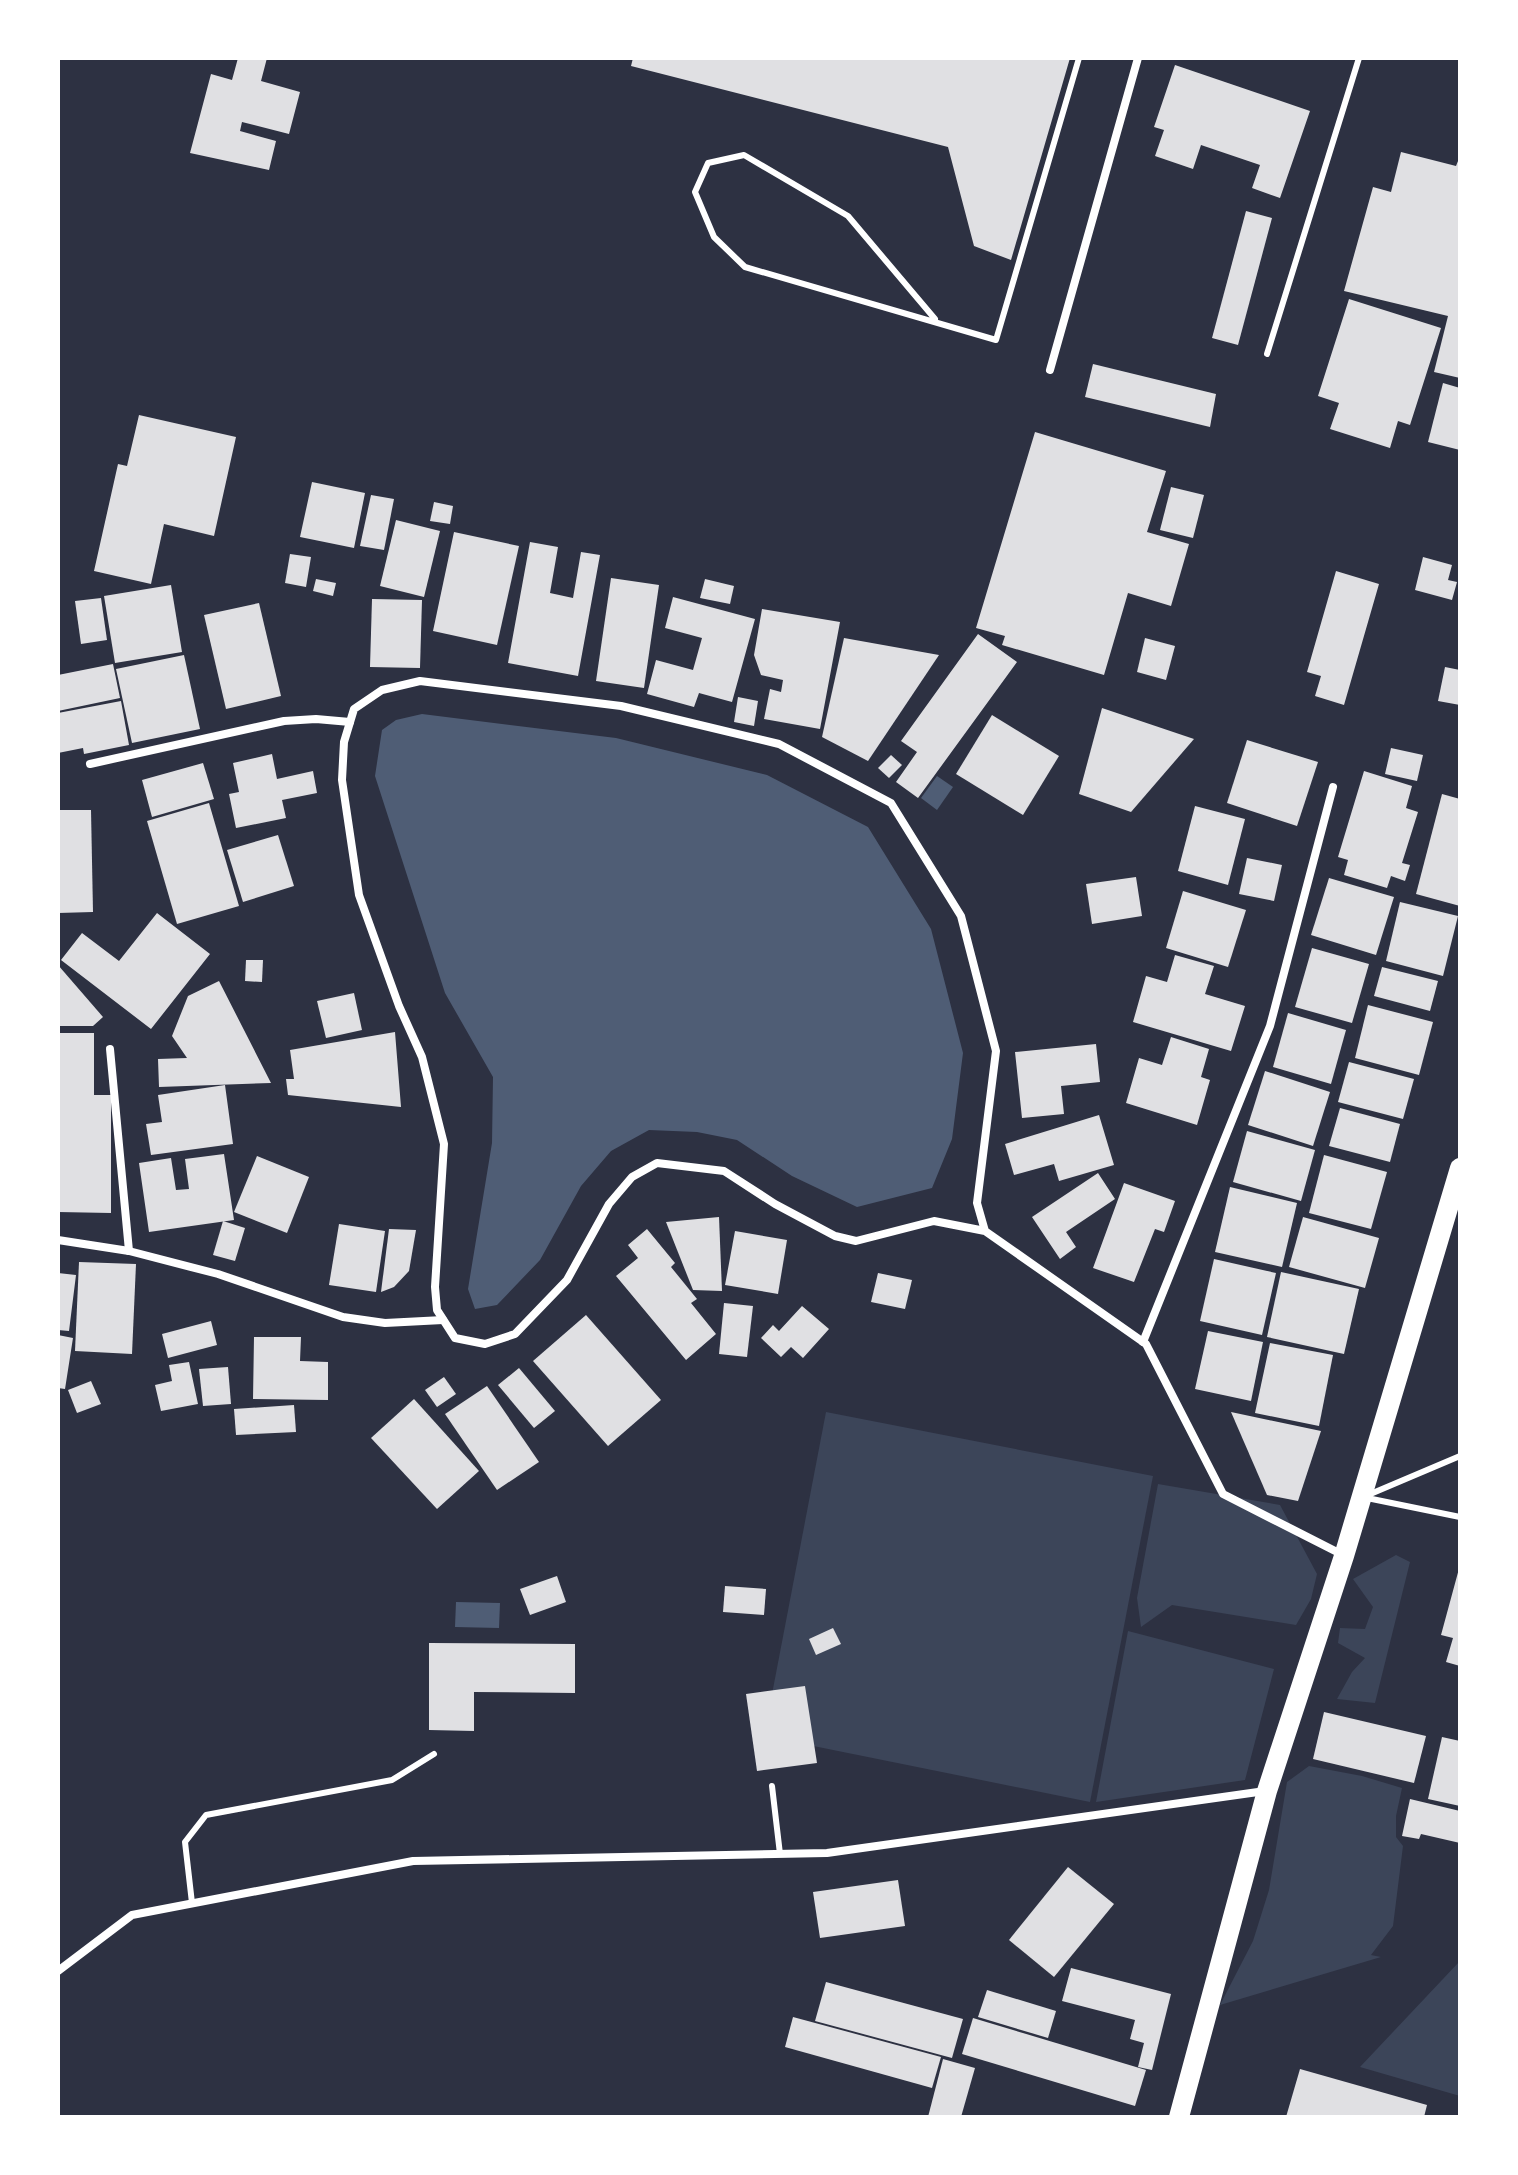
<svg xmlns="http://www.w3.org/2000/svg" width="1518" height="2175" viewBox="0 0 1518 2175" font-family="Figtree,sans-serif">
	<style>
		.green { fill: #3c4559 }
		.water { fill: #4f5d75 }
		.building { fill: #e0e0e3 }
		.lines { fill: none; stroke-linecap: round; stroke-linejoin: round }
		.service { stroke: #fff; stroke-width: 6 }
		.minor { stroke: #fff; stroke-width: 8 }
		.primary { stroke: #fff; stroke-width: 20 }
	</style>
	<rect width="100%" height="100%" fill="#2d3142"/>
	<g class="green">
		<polygon points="826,1412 1153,1476 1090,1802 764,1736"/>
		<polygon points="1158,1484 1280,1505 1317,1574 1311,1599 1296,1625 1172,1605 1141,1627 1137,1598"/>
		<polygon points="1396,1555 1410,1562 1375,1703 1337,1699 1352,1672 1365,1658 1338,1643 1340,1628 1365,1629 1373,1607 1353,1579"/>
		<polygon points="1128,1631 1274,1669 1245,1780 1096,1802"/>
		<polygon points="1309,1766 1362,1776 1402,1788 1396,1816 1396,1837 1403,1846 1393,1926 1371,1955 1381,1957 1220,2005 1253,1941 1269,1890 1287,1782"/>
		<polygon points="1459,1962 1460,2096 1360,2067"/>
	</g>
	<g class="water">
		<polygon points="422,714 616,738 767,775 868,827 931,929 963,1053 952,1139 932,1188 857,1207 792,1176 737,1140 697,1132 649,1130 611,1151 581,1186 540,1260 497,1305 475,1309 468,1289 492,1143 493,1077 445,993 375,776 382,730 396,720"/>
		<polygon points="937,776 953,787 937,810 921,798"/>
		<polygon points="456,1602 500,1603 499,1628 455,1627"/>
	</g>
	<g class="building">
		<polygon points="238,58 267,58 261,81 300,92 289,134 242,122 240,131 276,141 269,170 190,153 211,74 232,80"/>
		<polygon points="633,58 1070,58 1011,260 974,246 948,147 631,66"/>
		<polygon points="1175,65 1310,111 1280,198 1252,188 1260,165 1201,145 1193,169 1155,156 1164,130 1154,127"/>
		<polygon points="1401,152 1456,166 1460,156 1460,378 1434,372 1448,316 1344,291 1373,187 1391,192"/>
		<polygon points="1246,211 1272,218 1238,345 1212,338"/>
		<polygon points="1349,299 1441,328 1410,425 1398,421 1390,448 1330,429 1339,403 1318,396"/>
		<polygon points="1093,364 1216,394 1210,427 1085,397"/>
		<polygon points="1443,383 1460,388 1460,450 1428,442"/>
		<polygon points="139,415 236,437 214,536 164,524 151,584 94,571 118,464 127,466"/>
		<polygon points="1035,432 1166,471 1147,532 1189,544 1171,606 1128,593 1104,675 1002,645 1005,636 976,628"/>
		<polygon points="312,482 365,493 354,548 300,537"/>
		<polygon points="1171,487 1204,495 1193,538 1160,530"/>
		<polygon points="371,495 394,499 384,550 360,546"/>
		<polygon points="434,502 453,506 450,524 430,521"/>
		<polygon points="396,520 440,531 424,597 380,586"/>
		<polygon points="454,532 519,546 497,645 433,631"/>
		<polygon points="530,542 558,547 550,593 573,598 581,552 600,555 578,676 508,663"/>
		<polygon points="290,554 311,557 306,587 285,583"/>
		<polygon points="1423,557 1452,565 1448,580 1457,582 1452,600 1415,590"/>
		<polygon points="1336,571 1379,584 1344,705 1315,696 1321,676 1307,672"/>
		<polygon points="611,578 659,585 644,688 596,681"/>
		<polygon points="316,579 336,583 333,596 313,591"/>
		<polygon points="705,579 734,586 730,604 700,598"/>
		<polygon points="171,585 182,652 115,663 104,596"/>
		<polygon points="673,597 755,619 732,702 699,693 694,707 647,694 656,660 693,670 702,638 665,628"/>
		<polygon points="101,598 107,640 81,644 75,601"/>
		<polygon points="372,599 422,600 420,668 370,667"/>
		<polygon points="259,603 281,696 226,709 204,615"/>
		<polygon points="762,609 840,622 820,729 764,719 770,689 781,692 783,680 761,675 754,655"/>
		<polygon points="978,634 1017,662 918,798 896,782 917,752 901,741"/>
		<polygon points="844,638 939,655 868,761 822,737"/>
		<polygon points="1145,638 1175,646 1166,680 1137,672"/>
		<polygon points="184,655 200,729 132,743 116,669"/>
		<polygon points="113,664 120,698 58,711 58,675"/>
		<polygon points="1445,667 1460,670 1460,705 1438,701"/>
		<polygon points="738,697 758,701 754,726 734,722"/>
		<polygon points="121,701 129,745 84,754 83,748 58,753 58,713"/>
		<polygon points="1102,708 1194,739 1131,812 1079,794"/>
		<polygon points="992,715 1059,756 1023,815 956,774"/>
		<polygon points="1247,740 1318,762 1297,826 1227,803"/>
		<polygon points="1391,748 1423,755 1417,781 1385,774"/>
		<polygon points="272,754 277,779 313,771 317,793 282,800 286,818 236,828 229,794 239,792 233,763"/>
		<polygon points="891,755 902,765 889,778 878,768"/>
		<polygon points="203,763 214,799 152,817 142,780"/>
		<polygon points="1364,771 1412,786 1406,808 1418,812 1402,863 1410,865 1405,881 1391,876 1387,888 1344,875 1348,860 1338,857"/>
		<polygon points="1442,794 1460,799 1460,906 1416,894"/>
		<polygon points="209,803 239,906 177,924 147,821"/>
		<polygon points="1195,806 1245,819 1228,885 1178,871"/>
		<polygon points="58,810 91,810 93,912 58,913"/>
		<polygon points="278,835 294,886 243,902 227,850"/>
		<polygon points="1247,858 1282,865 1274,901 1239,894"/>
		<polygon points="1136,877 1142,916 1092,924 1086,884"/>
		<polygon points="1329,878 1394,897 1376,955 1311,935"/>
		<polygon points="1183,891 1246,910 1228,967 1166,948"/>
		<polygon points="1400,902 1458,916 1443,976 1386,961"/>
		<polygon points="157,913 210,954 151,1029 61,960 82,933 119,961"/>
		<polygon points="1312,948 1369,964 1352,1023 1295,1007"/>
		<polygon points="1175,955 1214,966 1205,994 1245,1006 1231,1051 1133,1022 1146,976 1167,982"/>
		<polygon points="246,960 263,960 262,982 245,981"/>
		<polygon points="58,965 103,1017 93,1026 58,1026"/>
		<polygon points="1382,967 1438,981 1430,1011 1374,996"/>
		<polygon points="219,981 271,1083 159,1087 158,1059 187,1058 172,1036 188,996"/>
		<polygon points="354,993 362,1030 326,1038 317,1001"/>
		<polygon points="1368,1005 1433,1022 1419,1075 1355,1058"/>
		<polygon points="1288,1013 1346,1030 1331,1084 1273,1067"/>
		<polygon points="395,1032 401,1107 288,1095 286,1079 294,1079 290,1050"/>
		<polygon points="58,1033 94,1033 94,1095 111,1095 111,1213 58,1212"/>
		<polygon points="1171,1037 1209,1049 1201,1077 1210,1080 1197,1125 1126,1103 1139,1058 1162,1065"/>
		<polygon points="1096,1044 1100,1082 1061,1086 1064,1114 1022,1118 1015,1052"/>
		<polygon points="1349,1062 1414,1079 1403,1119 1338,1102"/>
		<polygon points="1265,1071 1330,1092 1313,1146 1248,1125"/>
		<polygon points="225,1085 233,1144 151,1155 146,1124 162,1122 158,1095"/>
		<polygon points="1340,1108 1400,1124 1390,1162 1329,1146"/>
		<polygon points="1099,1115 1114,1165 1059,1181 1054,1164 1014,1175 1005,1144"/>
		<polygon points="1247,1131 1315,1150 1301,1201 1233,1182"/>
		<polygon points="224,1154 234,1220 149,1232 139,1163 171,1158 176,1190 189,1189 185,1159"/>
		<polygon points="1324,1155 1387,1172 1371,1229 1309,1213"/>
		<polygon points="257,1156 309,1177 287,1233 234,1212"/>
		<polygon points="1098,1173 1115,1199 1066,1232 1076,1247 1060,1259 1032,1217"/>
		<polygon points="1124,1183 1175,1201 1164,1232 1155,1229 1134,1282 1093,1268"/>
		<polygon points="1230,1187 1297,1203 1282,1267 1215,1252"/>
		<polygon points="719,1217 722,1291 693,1290 666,1222"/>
		<polygon points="1303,1217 1379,1238 1365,1288 1289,1267"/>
		<polygon points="223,1221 245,1228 235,1261 213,1255"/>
		<polygon points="339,1224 385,1231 376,1292 329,1285"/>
		<polygon points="389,1229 416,1230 409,1271 394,1287 381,1292"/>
		<polygon points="647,1229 675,1263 671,1267 697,1299 691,1303 716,1334 686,1360 616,1276 638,1258 628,1245"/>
		<polygon points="735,1231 787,1240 778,1294 725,1285"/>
		<polygon points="1214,1259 1276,1273 1262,1335 1200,1321"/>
		<polygon points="79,1262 136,1264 132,1354 75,1351"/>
		<polygon points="1281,1272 1359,1289 1344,1354 1267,1337"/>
		<polygon points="58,1273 76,1275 69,1331 58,1330"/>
		<polygon points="878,1273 912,1280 905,1309 871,1302"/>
		<polygon points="724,1303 753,1306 747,1357 719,1354"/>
		<polygon points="802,1306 829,1329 803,1358 791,1347 781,1357 761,1338 773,1325 779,1331"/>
		<polygon points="586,1315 661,1400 608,1446 533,1361"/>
		<polygon points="211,1321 217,1345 168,1358 162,1334"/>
		<polygon points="1208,1331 1263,1342 1251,1401 1195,1389"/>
		<polygon points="58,1335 73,1338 65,1389 58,1388"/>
		<polygon points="254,1337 301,1337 300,1361 328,1362 328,1400 253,1399"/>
		<polygon points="1270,1343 1333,1355 1319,1426 1255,1413"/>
		<polygon points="189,1362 198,1404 161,1411 155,1385 172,1381 169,1365"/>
		<polygon points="228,1367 231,1404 203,1406 199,1369"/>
		<polygon points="519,1368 555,1411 534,1428 498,1385"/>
		<polygon points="444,1377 456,1394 437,1407 425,1390"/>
		<polygon points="91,1381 101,1404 77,1413 68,1390"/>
		<polygon points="487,1386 539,1462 497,1490 445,1414"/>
		<polygon points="414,1399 479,1471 437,1509 371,1438"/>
		<polygon points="294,1405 296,1432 236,1435 234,1409"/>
		<polygon points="1231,1412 1321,1431 1298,1501 1267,1495"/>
		<polygon points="1460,1565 1460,1666 1446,1662 1453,1638 1441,1635"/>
		<polygon points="557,1576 566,1602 530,1615 520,1589"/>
		<polygon points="725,1586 766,1589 764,1615 723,1612"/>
		<polygon points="833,1628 841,1644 816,1655 809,1639"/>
		<polygon points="429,1643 575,1644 575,1693 474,1692 474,1731 429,1730"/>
		<polygon points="805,1686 817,1763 757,1771 746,1694"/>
		<polygon points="1324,1712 1426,1736 1414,1783 1313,1759"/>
		<polygon points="1442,1737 1460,1741 1460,1806 1428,1799"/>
		<polygon points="1410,1799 1460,1811 1460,1843 1421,1834 1419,1839 1402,1836"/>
		<polygon points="1068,1867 1114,1904 1054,1977 1009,1940"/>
		<polygon points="898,1880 905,1926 820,1938 813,1892"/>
		<polygon points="1071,1968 1171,1994 1152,2070 1138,2067 1144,2043 1130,2039 1135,2020 1062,2001"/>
		<polygon points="826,1982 963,2019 952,2058 815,2021"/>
		<polygon points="987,1990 1056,2011 1048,2038 978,2017"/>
		<polygon points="793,2017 941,2057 932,2088 785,2047"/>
		<polygon points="973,2018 1146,2070 1135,2106 962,2054"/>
		<polygon points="943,2059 975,2068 961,2117 928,2117"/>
		<polygon points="1300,2069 1427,2105 1424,2117 1286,2117"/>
	</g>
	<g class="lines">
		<g class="service">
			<polyline points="935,319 848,216 744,155 708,163 695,192 714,237 745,267 996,340 1079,58"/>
			<polyline points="1267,354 1359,58"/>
			<polyline points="1368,1495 1460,1456"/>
			<polyline points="1367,1498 1460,1517"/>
			<polyline points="772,1786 780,1854"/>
			<polyline points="192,1903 185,1842 206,1815 392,1780 434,1754"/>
		</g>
		<g class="minor">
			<polyline points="1050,370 1138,58"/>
			<polyline points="90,764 284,721 316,719 350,722"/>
			<polyline points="110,1049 129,1251"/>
			<polyline points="985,1231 977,1203 996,1051 961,916 891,803 779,744 621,706 420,681 382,690 354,709 344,742 342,780 359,895 399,1006 422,1057 444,1144 435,1287 437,1310 455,1338 485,1344 515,1334 567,1280 609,1204 632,1177 657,1163 724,1171 775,1204 835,1236 856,1241 934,1221 985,1231 1146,1344 1223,1494 1343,1555"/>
			<polyline points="58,1240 129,1251 218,1274 343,1317 385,1323 443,1320"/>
			<polyline points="1143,1342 1270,1026 1333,787"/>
			<polyline points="58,1971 132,1915 413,1861 827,1853 1265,1791"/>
		</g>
		<polyline class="primary" points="1179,2117 1267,1791 1344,1556 1460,1168"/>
	</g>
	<rect width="1518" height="2175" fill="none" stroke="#ffffff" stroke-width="120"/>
</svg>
